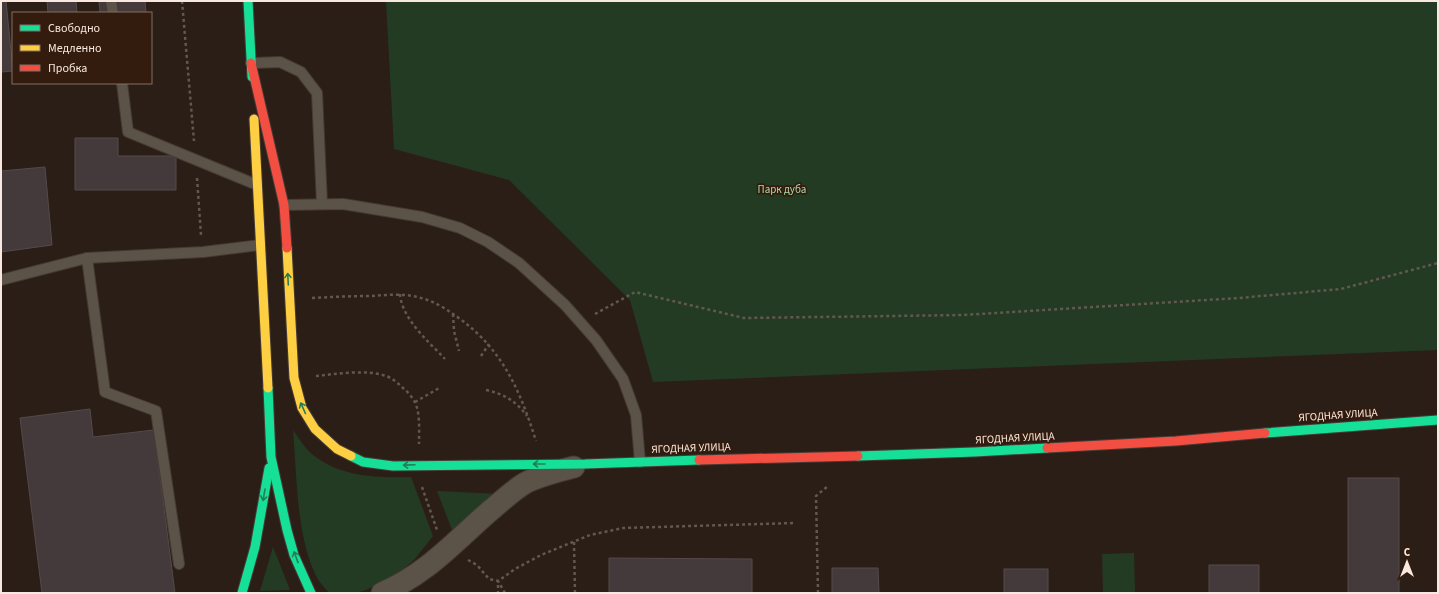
<svg xmlns="http://www.w3.org/2000/svg" width="1439" height="594" viewBox="0 0 1439 594" font-family="'Source Sans 3',sans-serif">
	<style>
		.green { fill: #243b23 }
		.building { fill: #443a3b; stroke: #544a4b }
		.lines { fill: none; stroke-linecap: round; stroke-linejoin: round }
		.lane-casing { stroke: #463b34; stroke-width: 12 }
		.street-casing { stroke: #463b34; stroke-width: 23 }
		.fast-casing { stroke: #463b34; stroke-width: 11 }
		.slow-casing { stroke: #463b34; stroke-width: 11 }
		.jam-casing { stroke: #463b34; stroke-width: 11 }
		.path { stroke: #615850; stroke-width: 2.5; stroke-dasharray: 3 3; stroke-linecap: butt }
		.lane { stroke: #5b5348; stroke-width: 10 }
		.street { stroke: #5b5348; stroke-width: 21 }
		.fast { stroke: #16e098; stroke-width: 9 }
		.slow { stroke: #ffcf43; stroke-width: 9 }
		.jam { stroke: #f24e42; stroke-width: 9 }
		.oneway { stroke: #247e53 }
		.labels { text-anchor: middle; dominant-baseline: central; stroke-width: 3.5; stroke-linejoin: round; paint-order: stroke }
		.park-label { font-size: 11px; fill: #a9ddab; stroke: #331c0e }
		.street-label { font-size: 11px; fill: #f8e8df; stroke: #331c0e }
	</style>
	<rect width="100%" height="100%" fill="#2b1e16"/>
	<g class="green">
		<polygon points="386,1 1438,1 1438,350 653,382 630,300 509,180 394,149"/>
		<path d="M 293,430 C 299,438 305,449 313,455 C 341,477 377,478 411,477 L 433,536 L 414,560 L 395,576 L 366,590 L 356,593 L 329,593 C 326,589 322,585 319,581 C 296,542 297,474 293,430 Z"/>
		<polygon points="437,491 500,494 454,535"/>
		<polygon points="273,547 290,590 260,591"/>
		<polygon points="1134,553 1135,593 1103,593 1102,554"/>
	</g>
	<g class="building">
		<polygon points="1,1 6,1 13,71 1,72"/>
		<polygon points="47,1 76,1 77,13 48,13"/>
		<polygon points="106,1 145,1 146,13 94,13 100,12 99,2"/>
		<polygon points="75,138 118,138 118,156 176,156 176,190 75,190"/>
		<polygon points="45,167 52,245 1,252 1,171"/>
		<polygon points="90,409 93,437 154,430 175,593 42,593 20,418"/>
		<rect x="1348" y="478" width="51" height="115"/>
		<polygon points="609,558 752,559 752,593 609,593"/>
		<rect x="1209" y="565" width="50" height="28"/>
		<polygon points="832,568 878,568 879,593 832,593"/>
		<rect x="1004" y="569" width="44" height="24"/>
	</g>
	<g class="lines">
		<g class="lane-casing">
			<g id="lane">
				<polyline points="111,1 113,13"/>
				<polyline points="251,63 280,62 301,72 317,93 322,204"/>
				<polyline points="122,83 128,132 257,185"/>
				<polyline points="284,205 343,204 422,217 460,228 488,242 519,263 565,305 596,340 623,379 636,415 640,462"/>
				<polyline points="87,258 105,392 156,411 179,564"/>
				<polyline points="1,280 87,258 203,252 260,245"/>
			</g>
		</g>
		<g class="street-casing">
			<path id="street" d="M 382,593 C 427,574 455,541 491,510 C 502,501 514,489 527,482 C 542,475 558,471 574,467"/>
		</g>
		<g class="fast-casing">
			<g id="fast">
				<polyline points="248,1 252,77"/>
				<polyline points="268,388 271,457 287,530 294,555 311,593"/>
				<polyline points="1265,433 1438,420"/>
				<polyline points="351,456 363,462 393,466 585,464 699,460"/>
				<polyline points="858,456 975,452 1047,448"/>
				<polyline points="242,593 255,547 269,468"/>
			</g>
		</g>
		<g class="slow-casing">
			<g id="slow">
				<polyline points="254,119 268,388"/>
				<polyline points="287,248 294,378 302,408 315,429 337,449 351,456"/>
			</g>
		</g>
		<g class="jam-casing">
			<g id="jam">
				<polyline points="251,63 284,205 287,248"/>
				<polyline points="1047,448 1176,441 1265,433"/>
				<polyline points="699,460 858,456"/>
			</g>
		</g>
		<g class="path">
			<polyline points="182,1 194,141"/>
			<polyline points="197,178 201,235"/>
			<path d="M 400,294 C 402,319 428,341 445,359"/>
			<path d="M 312,298 C 332,297 351,296 370,296 C 387,295 405,293 421,298 C 434,301 446,309 456,316 C 502,348 520,390 536,441"/>
			<polyline points="453,314 454,331 459,351"/>
			<polyline points="595,314 635,292 744,318 963,315 1239,298 1341,289 1438,263"/>
			<polyline points="481,356 489,344"/>
			<path d="M 316,376 C 336,374 366,369 386,376 C 392,378 398,383 403,388 C 409,393 415,400 417,408 C 420,419 419,433 419,444"/>
			<path d="M 486,390 C 504,394 516,401 527,416"/>
			<polyline points="415,402 441,387"/>
			<polyline points="422,487 437,530"/>
			<polyline points="574,542 575,593"/>
			<polyline points="468,560 477,565 489,579 498,581 498,593"/>
			<polyline points="505,593 498,581 515,569 541,555 590,535 623,528 795,523"/>
			<polyline points="818,593 816,496 828,486"/>
		</g>
		<use href="#lane" class="lane"/>
		<use href="#street" class="street"/>
		<use href="#fast" class="fast"/>
		<use href="#slow" class="slow"/>
		<use href="#jam" class="jam"/>
	</g>
	<defs><path id="oneway-shaft" d="M-6 0H5M1.5-3L5.5 0L1.5 3" fill="none" stroke-width="1.6" stroke-linecap="round" stroke-linejoin="round"/></defs>
	<g class="oneway">
		<use href="#oneway-shaft" transform="translate(288 279) rotate(-93)"/>
		<use href="#oneway-shaft" transform="translate(303 408) rotate(-114)"/>
		<use href="#oneway-shaft" transform="translate(539 464) rotate(180)"/>
		<use href="#oneway-shaft" transform="translate(409 465) rotate(178)"/>
		<use href="#oneway-shaft" transform="translate(264 495) rotate(100)"/>
		<use href="#oneway-shaft" transform="translate(296 557) rotate(-110)"/>
	</g>
	<g class="labels">
		<g class="park-label">
			<text x="782" y="189">Парк дуба</text>
		</g>
		<g class="street-label">
			<text transform="translate(1338 415) rotate(-4)">ЯГОДНАЯ УЛИЦА</text>
			<text transform="translate(1015 438) rotate(-3)">ЯГОДНАЯ УЛИЦА</text>
			<text transform="translate(691 448) rotate(-2)">ЯГОДНАЯ УЛИЦА</text>
		</g>
	</g>
	<rect width="1439" height="594" fill="none" stroke="#f8e8df" stroke-width="4"/>
	<rect x="12" y="12" width="140" height="72" fill="#331c0e" stroke="#826e62"/>
	<rect x="20" y="25" width="20" height="6" fill="#16e098" stroke="#826e62"/>
	<text x="48" y="32" font-size="12" fill="#f8e8df">Свободно</text>
	<rect x="20" y="45" width="20" height="6" fill="#ffcf43" stroke="#826e62"/>
	<text x="48" y="52" font-size="12" fill="#f8e8df">Медленно</text>
	<rect x="20" y="65" width="20" height="6" fill="#f24e42" stroke="#826e62"/>
	<text x="48" y="72" font-size="12" fill="#f8e8df">Пробка</text>
	<g transform="translate(1407 562)" stroke="#331c0e" stroke-width="3" paint-order="stroke">
	<path d="M0-3L7 15L0 10L-7 15Z" fill="#f8e8df"/>
	<text y="-6" font-size="11" font-weight="bold" text-anchor="middle" fill="#f8e8df">С</text>
	</g>
</svg>
